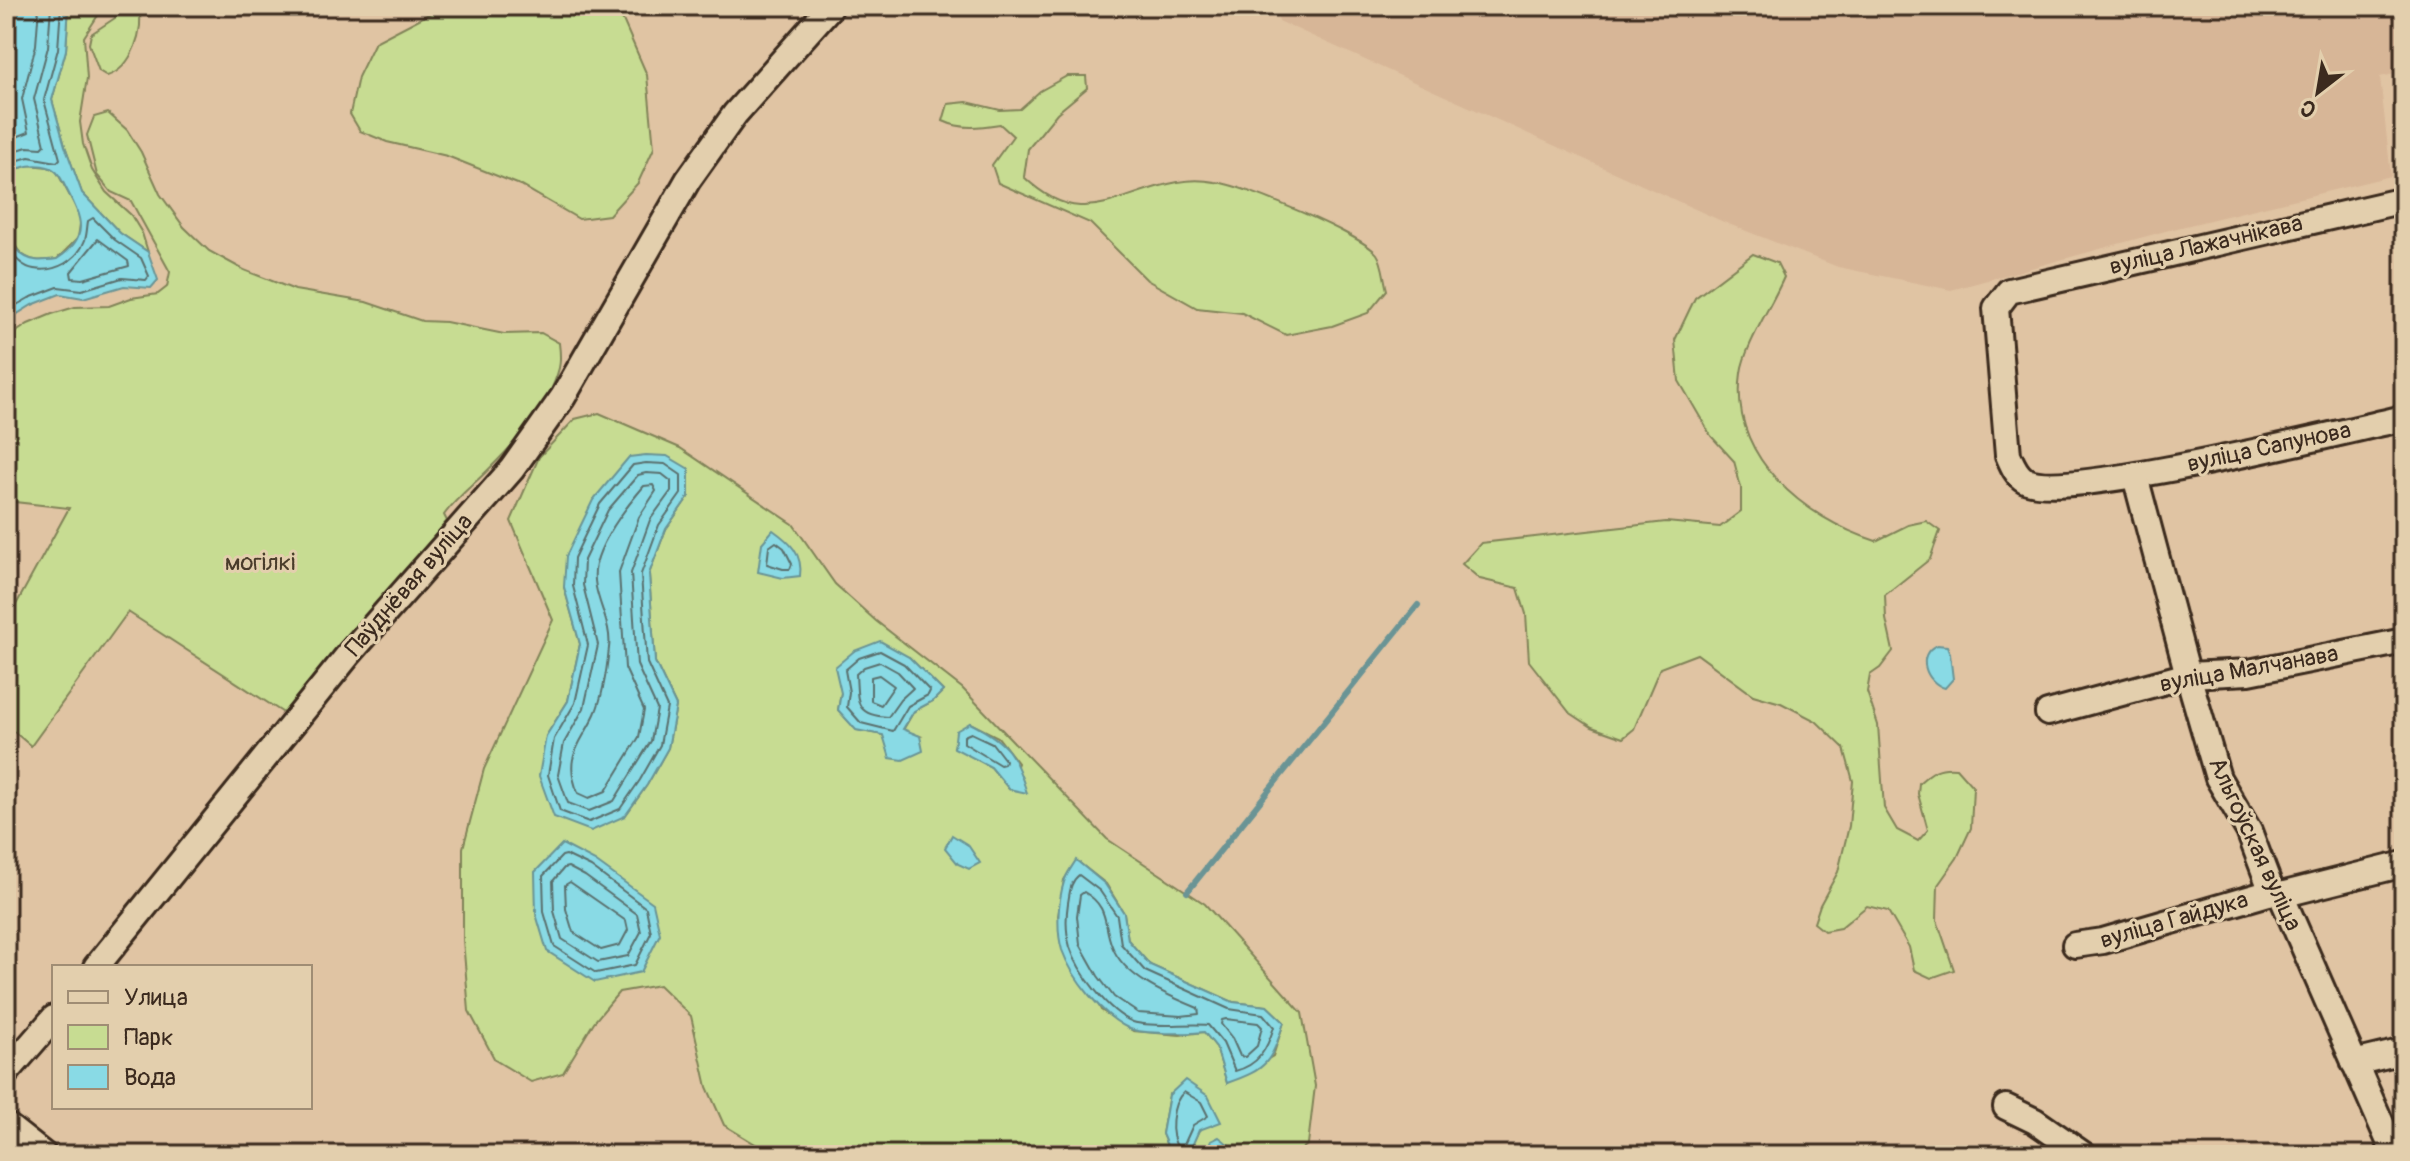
<svg xmlns="http://www.w3.org/2000/svg" width="2410" height="1161" viewBox="0 0 2410 1161" font-family="Pangolin,sans-serif">
	<style>
		.built { fill: #d7b697 }
		.green { fill: #c7dc92; stroke: #818358; stroke-width: 2; fill-rule: evenodd }
		.water { fill: #89dae5; stroke: #6a9495; stroke-width: 2 }
		.lines { fill: none; stroke-linecap: round; stroke-linejoin: round }
		.shore { stroke: #5a706e; stroke-width: 2 }
		.stream { stroke: #6a9495; stroke-width: 6 }
		.minor-casing { stroke: #3b2a1e; stroke-width: 30 }
		.minor { stroke: #e3cfad; stroke-width: 24 }
		.labels { text-anchor: middle; dominant-baseline: central; stroke-width: 6; stroke-linejoin: round; paint-order: stroke }
		.street-label { font-size: 24px; fill: #3b2a1e; stroke: #e3cfad }
		.park-label { font-size: 24px; fill: #493c2a; stroke: #e3cfad }
	</style>
	<rect width="100%" height="100%" fill="#e0c4a3"/>
	<filter id="ink" filterUnits="userSpaceOnUse"><feTurbulence type="fractalNoise" baseFrequency=".0125" numOctaves="2"/><feDisplacementMap in="SourceGraphic" scale="16" xChannelSelector="R" yChannelSelector="G"/><feConvolveMatrix kernelMatrix="1 2 1 2 8 2 1 2 1" color-interpolation-filters="sRGB"/></filter>
	<g filter="url(#ink)">
		<polygon class="built" points="1275,6 2404,6 2404,72 2380,77 2391,176 2169,230 1951,290 1838,267 1726,223 1279,21"/>
		<g class="green">
			<polygon points="69,6 104,6 84,37 87,78 80,122 83,144 92,170 106,192 131,215 142,233 148,252 120,233 82,193 65,146 52,100 66,50"/>
			<path d="M 118,6 L 139,6 C 144,30 133,68 107,76 L 99,71 L 89,44 L 91,34 L 115,18 Z"/>
			<polygon points="444,6 612,6 623,20 647,75 654,148 638,183 609,215 579,219 520,185 447,156 387,142 360,131 350,114 358,77 375,42"/>
			<path d="M 1067,76 L 1086,76 L 1087,88 L 1057,113 L 1028,149 L 1024,177 C 1083,233 1114,193 1178,182 C 1189,180 1204,180 1215,182 C 1241,184 1362,235 1377,254 C 1383,262 1384,280 1387,290 L 1368,313 L 1332,326 L 1286,335 L 1242,313 L 1197,308 L 1147,280 L 1090,223 L 998,183 L 992,165 L 1013,136 L 1000,124 C 981,127 962,130 943,121 L 948,104 L 967,102 L 1000,110 L 1020,109 L 1040,91 Z"/>
			<path d="M 108,113 L 127,130 L 141,152 L 160,194 L 184,227 L 209,251 L 244,270 L 295,290 L 366,302 L 422,321 L 446,322 L 504,334 L 541,333 L 559,343 C 560,351 561,360 559,368 C 549,407 516,442 488,470 C 473,485 457,497 444,515 L 447,521 L 404,572 L 356,641 L 336,653 L 285,714 L 128,612 L 31,746 L 6,725 L 6,623 L 69,508 L 6,501 L 6,339 L 28,324 L 52,314 L 75,307 L 109,306 L 131,298 L 158,294 L 167,287 L 170,272 L 131,201 L 111,192 L 97,175 L 87,135 L 94,117 Z"/>
			<path d="M 29,165 L 48,167 L 57,172 L 81,217 L 78,238 L 57,259 C 43,261 29,263 19,251 C 14,245 13,240 6,235 L 6,173 Z"/>
			<path d="M 1753,254 L 1777,263 L 1784,277 C 1773,303 1744,347 1741,373 C 1729,457 1804,518 1876,541 L 1908,525 L 1926,521 L 1940,531 L 1930,559 L 1885,595 L 1886,619 L 1893,651 L 1880,668 L 1870,675 L 1867,692 L 1878,725 L 1884,808 L 1897,830 L 1918,841 L 1928,830 L 1918,794 L 1919,783 C 1931,772 1939,766 1956,768 L 1973,787 L 1971,828 L 1957,858 L 1938,885 L 1937,920 L 1954,970 L 1931,978 L 1914,970 L 1909,947 L 1888,911 L 1867,906 L 1840,928 L 1824,931 L 1814,923 L 1820,905 L 1838,872 L 1849,826 L 1853,781 L 1844,748 L 1816,721 L 1781,703 L 1753,695 L 1697,654 L 1660,668 L 1634,729 L 1623,738 L 1592,727 L 1569,712 L 1529,661 L 1526,614 L 1518,588 L 1480,579 L 1462,564 L 1481,543 L 1666,522 L 1720,527 L 1741,511 L 1741,488 L 1734,461 L 1711,436 L 1679,381 L 1675,340 L 1695,298 Z"/>
			<path d="M 599,413 L 680,448 L 793,524 L 835,584 L 876,621 L 962,688 L 1107,839 L 1205,904 L 1302,1013 L 1315,1086 L 1308,1144 L 1295,1155 L 1232,1155 L 1232,1150 L 1208,1147 L 1212,1155 L 1187,1155 L 1199,1130 L 1169,1095 L 1162,1134 L 1171,1155 L 801,1155 L 767,1151 L 724,1125 L 707,1087 L 691,1016 L 659,985 L 619,992 L 594,1022 L 563,1073 L 531,1082 L 495,1060 L 469,1011 L 463,940 L 463,848 L 484,769 L 553,620 L 511,521 L 539,457 L 575,419 ZM 688,469 L 689,496 L 666,529 L 649,574 L 655,662 L 676,706 L 668,748 L 647,785 L 625,816 L 546,736 L 568,701 L 580,644 L 564,587 ZM 909,657 L 943,691 L 933,701 L 914,711 L 903,730 L 920,736 L 887,744 L 883,735 L 857,730 L 838,710 L 841,693 ZM 970,723 L 998,737 L 1018,763 L 1009,789 L 991,767 L 954,747 ZM 1077,861 L 1106,884 L 1124,913 L 1128,940 L 1150,965 L 1233,1002 L 1267,1006 L 1284,1022 L 1273,1056 L 1227,1083 L 1216,1047 L 1204,1032 L 1180,1035 L 1133,1031 L 1101,1010 L 1058,916 L 1064,880 Z"/>
		</g>
		<g class="water">
			<path d="M 6,6 L 69,6 L 66,50 L 52,100 L 65,146 L 82,193 L 120,233 L 148,252 L 158,280 L 151,288 L 124,286 L 83,298 L 60,294 L 32,305 L 6,321 L 6,235 C 13,240 13,245 18,251 C 29,263 43,261 57,259 C 90,237 82,219 67,190 C 62,181 59,170 48,167 C 33,162 20,168 6,173 Z"/>
			<polygon points="646,455 667,456 689,469 689,496 666,529 649,574 655,662 676,706 668,748 647,785 625,816 591,831 554,817 539,776 546,736 568,701 580,644 564,587 566,556 593,500 629,457"/>
			<path d="M 773,530 C 790,542 803,554 800,576 L 783,578 L 758,572 L 762,543 Z"/>
			<polygon points="880,641 909,657 943,691 933,701 914,711 903,729 920,736 923,751 903,760 890,758 883,735 856,730 838,710 841,693 835,667 854,651"/>
			<path d="M 1937,645 L 1947,646 L 1950,654 L 1953,679 L 1945,688 C 1926,683 1915,654 1937,645 Z"/>
			<path d="M 970,723 C 1008,742 1015,754 1027,793 L 1009,789 L 991,767 L 954,748 L 956,731 Z"/>
			<polygon points="952,835 968,845 980,863 969,869 958,864 945,848"/>
			<polygon points="562,844 595,861 653,903 660,934 641,972 595,982 547,951 536,914 535,872"/>
			<path d="M 1076,860 L 1105,884 L 1124,913 L 1128,940 L 1150,965 L 1233,1002 L 1267,1006 L 1284,1022 C 1271,1062 1268,1069 1227,1083 L 1216,1047 L 1204,1032 C 1189,1034 1143,1034 1130,1029 C 1103,1017 1072,978 1062,950 C 1056,930 1058,901 1064,882 C 1066,874 1072,867 1076,860 Z"/>
			<polygon points="1185,1080 1208,1096 1221,1122 1199,1130 1188,1155 1171,1155 1162,1134 1169,1095"/>
			<path d="M 1219,1137 C 1226,1142 1232,1146 1232,1155 L 1212,1155 L 1208,1148 L 1211,1141 Z"/>
		</g>
		<g class="lines">
			<g class="shore">
				<polyline points="6,141 29,132 22,99 36,45 39,6"/>
				<polyline points="6,154 27,147 42,148 45,145 34,99 48,47 51,6"/>
				<polyline points="6,164 29,157 57,162 60,159 44,100 58,49 61,6"/>
				<polygon points="98,239 128,261 129,266 83,279 72,278 71,272"/>
				<path d="M 6,245 C 12,255 21,267 34,269 C 55,273 78,260 85,240 C 87,234 87,227 88,221 L 93,218 L 115,240 L 141,258 L 149,276 L 146,280 L 122,278 L 82,290 L 58,287 L 29,298 L 6,311"/>
				<polygon points="646,463 665,464 681,475 681,494 659,525 641,574 647,663 667,707 660,745 640,780 620,809 589,822 560,811 548,775 554,739 575,703 588,645 573,586 574,558 600,504 633,465"/>
				<polygon points="646,473 662,474 671,481 671,491 650,520 631,573 637,665 657,709 651,741 614,801 589,811 568,803 558,775 564,743 584,708 598,645 583,585 584,560 608,510 638,475"/>
				<path d="M 653,485 L 656,491 L 639,517 L 619,572 L 625,668 L 644,710 L 639,737 L 606,791 L 589,798 L 578,793 C 563,756 580,746 595,714 C 603,696 607,668 609,648 C 613,620 589,593 596,564 C 603,536 626,507 644,486 Z"/>
				<polygon points="776,542 784,548 792,564 790,569 783,569 767,564 769,547"/>
				<polygon points="880,651 904,664 930,691 928,695 908,706 893,731 861,723 847,707 849,692 845,670 859,658"/>
				<path d="M 880,662 L 898,672 L 913,688 L 900,700 L 888,717 C 854,715 858,702 856,674 L 864,667 Z"/>
				<polygon points="879,675 894,686 881,705 871,701 871,677"/>
				<polygon points="971,733 992,743 1005,760 1004,764 1000,765 964,743 964,736"/>
				<polygon points="566,855 591,867 646,908 651,933 635,965 596,973 554,946 544,912 543,876 562,856"/>
				<polygon points="568,867 585,876 637,914 641,932 628,956 598,962 562,939 554,911 553,881 564,868"/>
				<path d="M 1079,875 L 1100,891 L 1117,916 L 1121,944 L 1145,971 L 1229,1009 L 1263,1014 L 1274,1027 C 1267,1049 1259,1065 1235,1071 L 1223,1043 L 1208,1025 C 1189,1023 1151,1028 1133,1022 C 1108,1012 1078,972 1070,947 C 1066,933 1066,916 1068,903 C 1070,892 1070,882 1079,875 Z"/>
				<polygon points="570,882 626,921 628,930 620,945 601,950 573,932 566,909 565,885"/>
				<path d="M 1084,892 C 1110,907 1103,925 1112,946 C 1124,978 1169,996 1198,1008 L 1199,1014 L 1181,1016 L 1138,1013 L 1114,997 L 1098,976 L 1080,944 L 1077,916 L 1080,895 Z"/>
				<polygon points="1226,1019 1258,1023 1262,1027 1257,1046 1245,1057 1240,1056 1232,1038 1221,1024 1222,1020"/>
				<path d="M 1184,1092 L 1201,1102 L 1208,1116 L 1193,1125 L 1183,1147 L 1179,1149 C 1168,1136 1171,1103 1184,1092 Z"/>
			</g>
			<polyline class="stream" points="1187,892 1418,605"/>
			<g class="minor-casing">
				<g id="minor">
					<path d="M 2404,200 L 2009,291 L 1996,308 L 2008,455 C 2012,464 2016,475 2025,480 C 2064,501 2346,431 2404,418"/>
					<polyline points="2135,476 2188,675 2218,778 2249,831 2272,892 2281,895 2395,1155"/>
					<polyline points="2048,713 2188,675 2249,672 2404,641"/>
					<polyline points="2281,895 2404,864"/>
					<polyline points="2075,945 2103,941 2272,892"/>
					<polyline points="96,967 349,654 512,469 563,397 688,180 735,114 831,6"/>
					<polyline points="2354,1063 2404,1051"/>
					<polyline points="6,1073 54,1018"/>
					<polyline points="2006,1107 2035,1121 2084,1155"/>
					<polyline points="6,1125 44,1155"/>
				</g>
			</g>
			<use href="#minor" class="minor"/>
		</g>
	</g>
	<g class="labels">
		<g class="street-label">
			<text transform="translate(2206 245) rotate(-13)">вуліца Лажачнікава</text>
			<text transform="translate(2269 447) rotate(-12)">вуліца Сапунова</text>
			<text transform="translate(409 585) rotate(-49)">Паўднёвая вуліца</text>
			<text transform="translate(2249 669) rotate(-10)">вуліца Малчанава</text>
			<text transform="translate(2255 844) rotate(65)">Альгоўская вуліца</text>
			<text transform="translate(2174 920) rotate(-16)">вуліца Гайдука</text>
		</g>
		<g class="park-label">
			<text x="260" y="562">могілкі</text>
		</g>
	</g>
	<rect width="2410" height="1161" fill="none" stroke="#e3cfad" stroke-width="32"/>
	<rect x="16" y="16" width="2378" height="1129" fill="none" stroke="#3b2a1e" stroke-width="3" filter="url(#ink)"/>
	<rect x="52" y="965" width="260" height="144" fill="#e3cfad" stroke="#a08d74" stroke-width="2"/>
	<rect x="68" y="991" width="40" height="12" fill="#e3cfad" stroke="#a08d74" stroke-width="2"/>
	<text x="124" y="1005" font-size="24" fill="#3b2a1e">Улица</text>
	<rect x="68" y="1025" width="40" height="24" fill="#c7dc92" stroke="#a08d74" stroke-width="2"/>
	<text x="124" y="1045" font-size="24" fill="#3b2a1e">Парк</text>
	<rect x="68" y="1065" width="40" height="24" fill="#89dae5" stroke="#a08d74" stroke-width="2"/>
	<text x="124" y="1085" font-size="24" fill="#3b2a1e">Вода</text>
	<g transform="translate(2318 92) rotate(211)" stroke="#e3cfad" stroke-width="6" paint-order="stroke">
	<path d="M0-6L14 30L0 20L-14 30Z" fill="#3b2a1e"/>
	<text y="-12" font-size="22" font-weight="bold" text-anchor="middle" fill="#3b2a1e">С</text>
	</g>
</svg>
